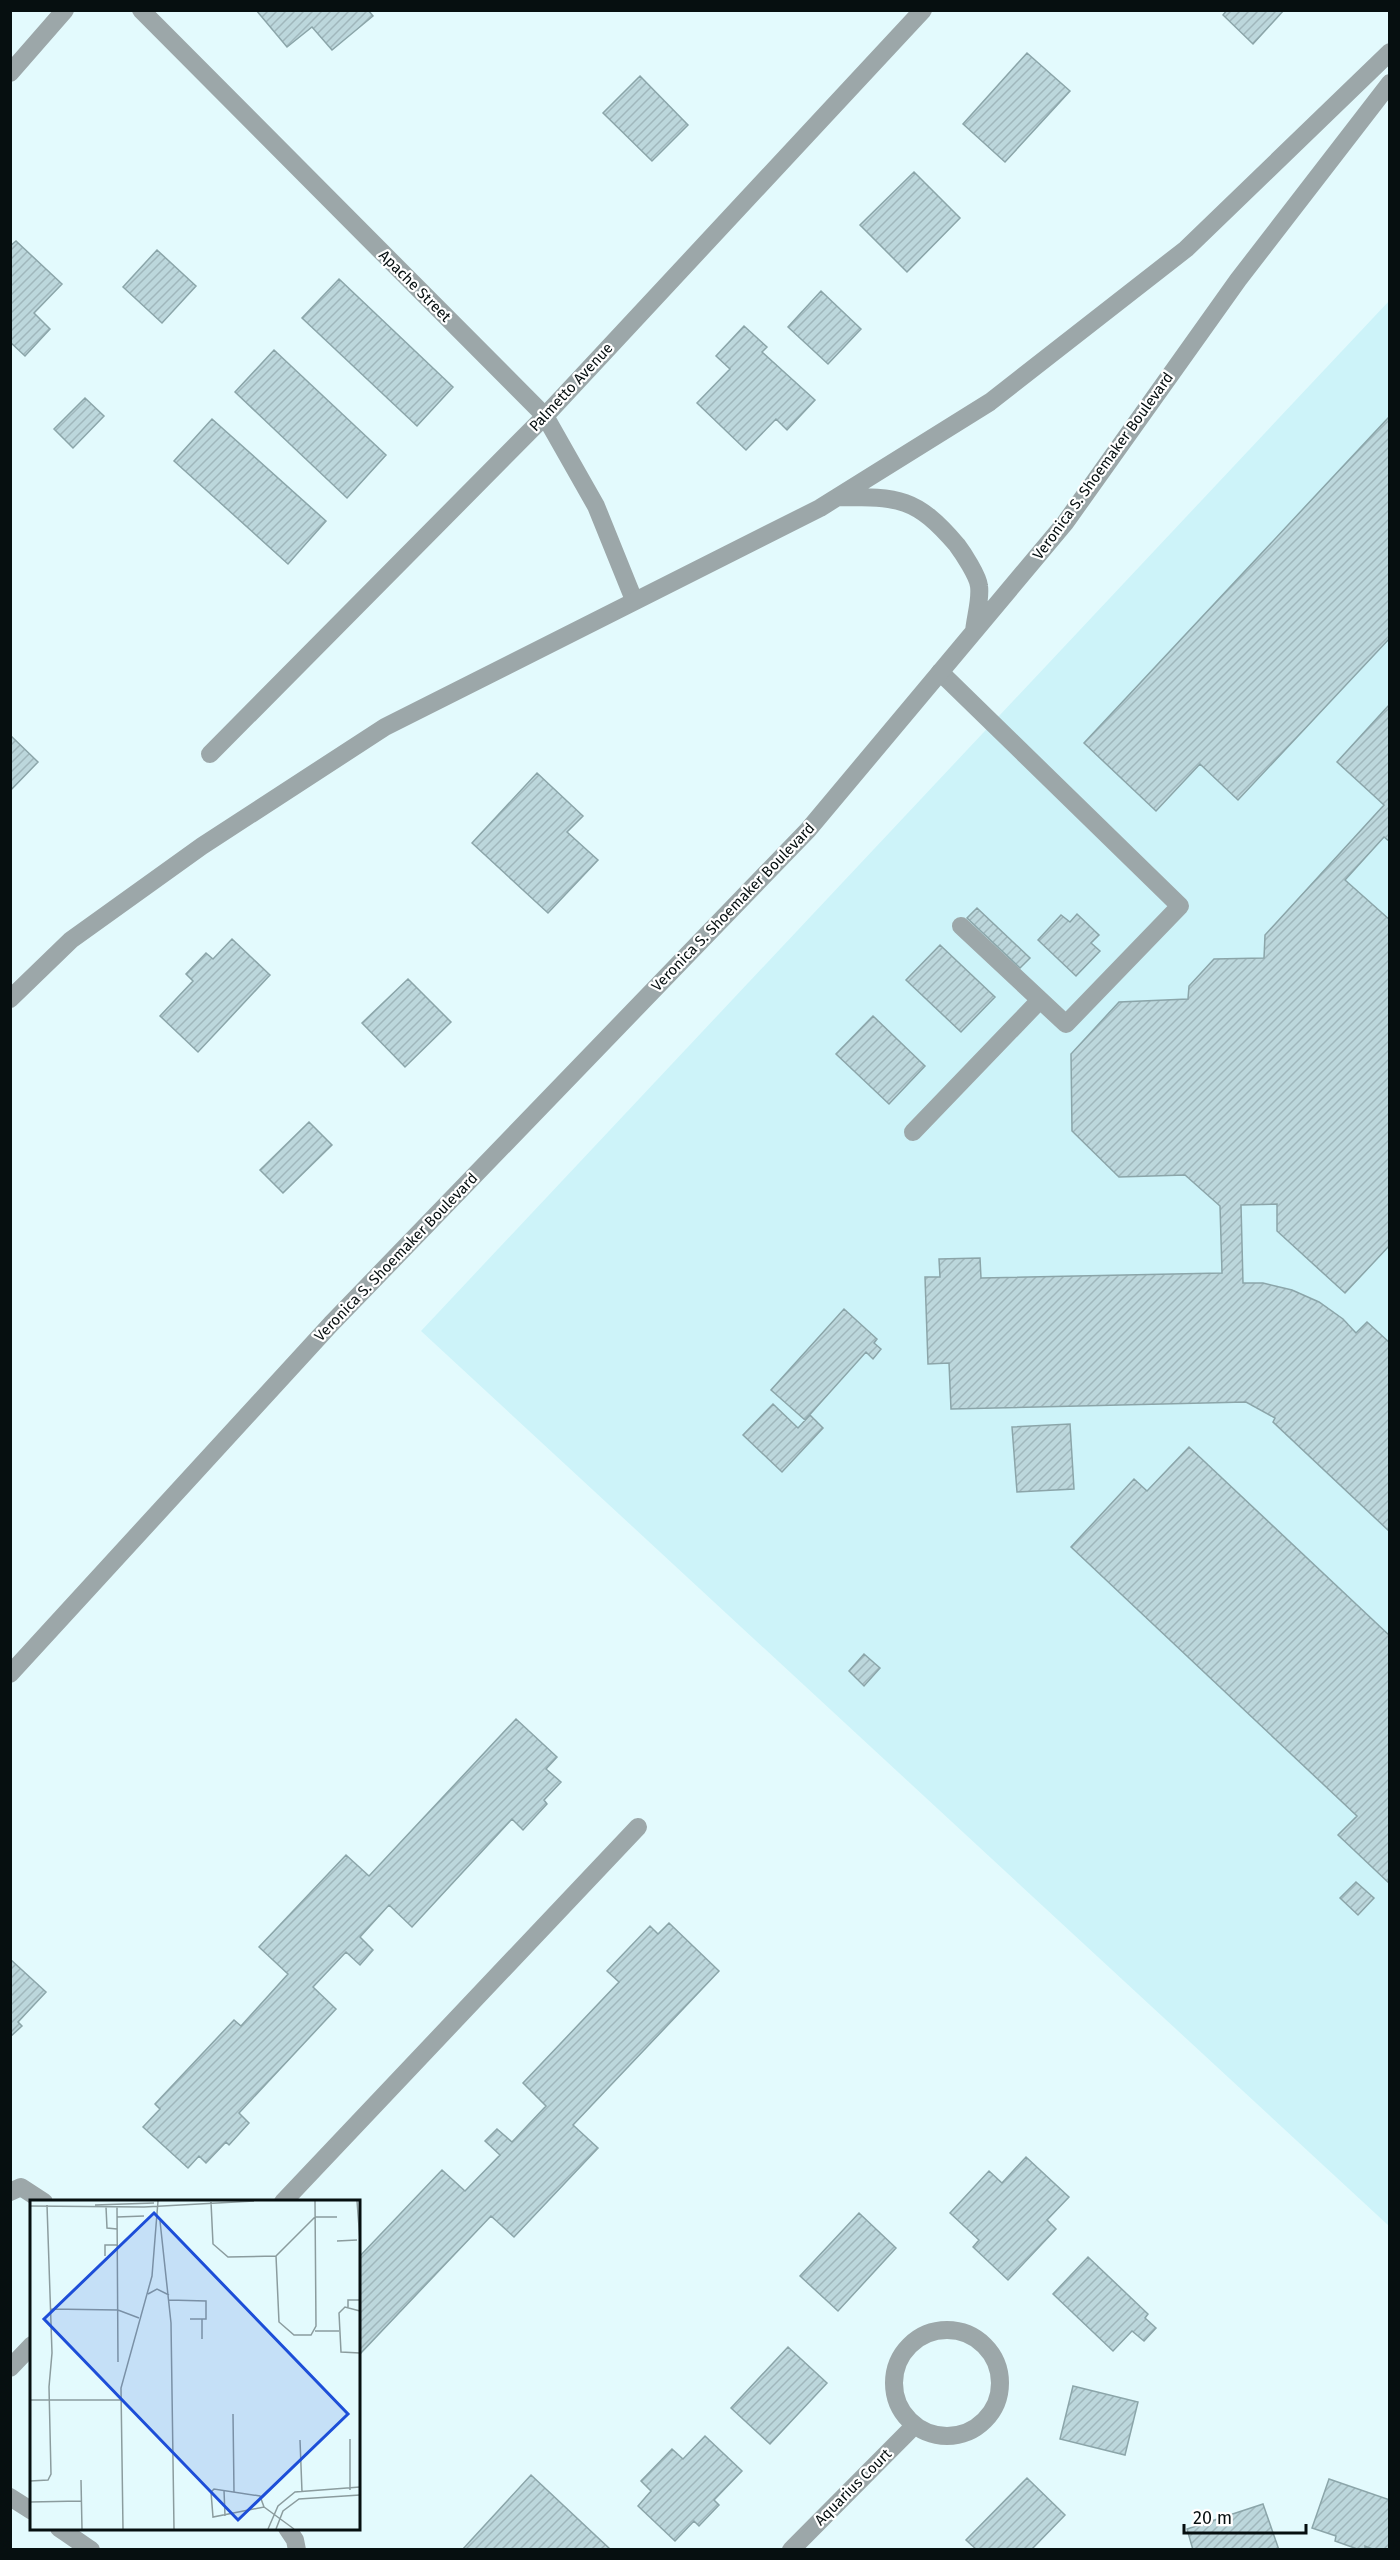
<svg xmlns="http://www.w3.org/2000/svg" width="1400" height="2560" font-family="'Fira Sans',sans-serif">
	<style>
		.built { fill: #cdf3f9 }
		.building { fill: url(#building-hatch); stroke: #8ba5a9; stroke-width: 1.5 }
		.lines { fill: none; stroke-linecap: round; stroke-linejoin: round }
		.service { stroke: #9ca7a9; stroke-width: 18 }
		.minor { stroke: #9ca7a9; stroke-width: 18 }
		.tertiary { stroke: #9ca7a9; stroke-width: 18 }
		.labels { text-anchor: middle; stroke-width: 4.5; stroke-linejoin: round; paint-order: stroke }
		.street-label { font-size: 15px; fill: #060f10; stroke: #fff }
		.inset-road { fill: none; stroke: #8b9c9e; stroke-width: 1.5 }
		.view { fill: #1d4ed8; fill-opacity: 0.15; stroke: #1d4ed8; stroke-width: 3 }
		.inset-edge { fill: none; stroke: #060f10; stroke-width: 3 }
	</style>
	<defs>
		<pattern id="building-hatch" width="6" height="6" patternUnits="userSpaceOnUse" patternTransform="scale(1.5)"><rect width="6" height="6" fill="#bcd7dc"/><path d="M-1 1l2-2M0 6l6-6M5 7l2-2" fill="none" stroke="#a0b7bc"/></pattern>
	</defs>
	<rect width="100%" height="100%" fill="#e3fafd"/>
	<path class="built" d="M1389 301V2226L421 1331Z"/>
	<path class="building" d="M256 10H368L373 16 332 50 312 27 287 47Z
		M1227 10H1284L1253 44 1223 15Z
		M1027 53 1070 91 1005 162 963 124Z
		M640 76 688 125 652 161 603 113Z
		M914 172 960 218 907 272 860 225Z
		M16 241 62 284 34 313 50 329 25 356 10 342V246Z
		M157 250 196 286 162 323 123 287Z
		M339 279 453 387 417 426 302 318Z
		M821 291 861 329 828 364 788 327Z
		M744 326 767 347 762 352 815 400 787 430 776 419 746 450 697 403 730 369 716 356Z
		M274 350 386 455 347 498 235 392Z
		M85 398 104 416 73 448 54 429Z
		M1390 416V638L1238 800 1200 764 1156 811 1084 743Z
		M212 419 326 521 288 564 174 461Z
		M1390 704V842L1384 837 1345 880 1390 920V1245L1345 1293 1277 1231V1204L1241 1205 1243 1283H1263L1292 1290 1319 1302 1343 1319 1356 1333 1367 1322 1390 1343V1532L1273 1422 1275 1418 1246 1402 951 1409 949 1363 928 1364 925 1277H940L939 1259 980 1258 981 1278 1222 1273 1220 1206 1185 1175 1119 1177 1072 1131 1071 1054 1119 1002 1188 999 1189 986 1214 959 1264 958 1265 935 1384 805 1337 762Z
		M10 735 38 762 10 791Z
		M537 773 583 816 567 832 598 860 548 913 472 843Z
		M977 908 1030 958 1020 968 967 918Z
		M1077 914 1099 935 1091 943 1100 951 1076 976 1038 940 1061 915 1070 922Z
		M232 939 270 975 198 1052 160 1016 193 981 186 974 206 953 213 959Z
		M940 945 995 997 961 1032 906 980Z
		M408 979 451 1022 405 1067 362 1023Z
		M873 1016 925 1066 889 1104 836 1054Z
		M309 1122 332 1145 283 1193 260 1170Z
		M844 1309 877 1339 874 1343 881 1349 873 1359 866 1352 805 1420 771 1390Z
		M773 1404 798 1428 810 1415 823 1428 782 1472 743 1435Z
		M1070 1424 1074 1489 1017 1492 1012 1427Z
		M1189 1447 1390 1636V1884L1338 1835 1357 1816 1071 1547 1134 1479 1147 1491Z
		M864 1654 880 1668 864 1686 849 1671Z
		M516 1719 557 1757 546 1769 561 1782 544 1800 547 1804 523 1830 512 1819 412 1927 389 1905 360 1937 373 1950 360 1965 346 1952 313 1987 336 2009 239 2113 249 2123 229 2145 226 2142 206 2163 199 2156 188 2168 143 2127 160 2109 155 2104 234 2020 241 2026 288 1974 259 1947 346 1855 369 1876Z
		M1356 1882 1374 1898 1358 1915 1340 1898Z
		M669 1923 719 1971 573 2125 598 2148 514 2237 491 2216 358 2356V2258L442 2170 465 2191 500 2155 485 2141 497 2129 512 2142 546 2106 523 2083 619 1982 607 1971 650 1926 658 1934Z
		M10 1959 46 1992 18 2022 22 2026 10 2037Z
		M1026 2157 1069 2197 1047 2220 1056 2229 1008 2280 973 2247 979 2240 950 2213 989 2171 1002 2183Z
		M859 2213 896 2248 838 2311 800 2276Z
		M1088 2257 1148 2314 1145 2318 1156 2328 1144 2341 1132 2331 1113 2351 1053 2294Z
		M788 2347 827 2383 770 2444 731 2408Z
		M1073 2386 1138 2402 1125 2455 1060 2439Z
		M705 2436 742 2471 714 2500 719 2505 699 2526 694 2521 675 2541 638 2506 651 2491 641 2481 672 2449 683 2459Z
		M531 2475 611 2550H462Z
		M1027 2478 1065 2515 1031 2550H977L966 2540Z
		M1329 2479 1390 2500V2550H1375L1365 2546V2550H1360L1335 2541 1336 2536 1312 2528Z
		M1263 2504 1279 2550H1193L1187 2529Z"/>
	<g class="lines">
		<path class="service" d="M940 672 1180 906 1066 1024 961 926
			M913 1132 1040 1000
			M10 2192 21 2187 44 2202
			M283 2202 638 1827
			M10 2368 32 2345
			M10 2497 32 2511
			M59 2528 91 2550
			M287 2528 295 2540 297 2550"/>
		<path class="minor" d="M141 10 545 416 596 506 634 600
			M10 73 65 10
			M210 754 545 416 923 10
			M894 2383a53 53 0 1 1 106 0a53 53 0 1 1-106 0Z
			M791 2550 915 2425"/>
		<path class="tertiary" d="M839 497C899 497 916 497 957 545 963 553 978 576 979 586 981 600 975 618 974 632
			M10 999 71 940 202 846 385 727 820 508 990 402 1186 249 1390 52
			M10 1674 331 1324 808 830 1065 523 1238 280 1390 83"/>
	</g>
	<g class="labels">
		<g class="street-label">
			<text transform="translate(415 286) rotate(45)" y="5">Apache Street</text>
			<text transform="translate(571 387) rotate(-47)" y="5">Palmetto Avenue</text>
			<text transform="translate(1103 466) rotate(-54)" y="5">Veronica S. Shoemaker Boulevard</text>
			<text transform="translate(733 907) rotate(-46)" y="5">Veronica S. Shoemaker Boulevard</text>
			<text transform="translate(396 1257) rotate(-46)" y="5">Veronica S. Shoemaker Boulevard</text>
			<text transform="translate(853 2487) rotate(-45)" y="5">Aquarius Court</text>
		</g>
	</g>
	<g transform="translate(30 2200)">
		<rect width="330" height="330" fill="#e3fafd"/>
		<path class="inset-road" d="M327 1 330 40M181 2 183 44 198 57 246 56 249 122 264 135H281L286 126 285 1M65 5 124 3M0 6 114 7 224 1M76 7 77 28 87 29M87 7 88 162M87 17 114 16M130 21 141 123 144 329M307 41 327 40M75 56V45H87M246 56 285 17H307M118 94 127 89 139 95M139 100 176 101V119H160M318 108V100H330M20 109 88 110 109 118M330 111 315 107 309 113 311 152 330 153M172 119V139M285 131H309M0 200H91M203 214 204 292M320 239V290M270 240 272 292M51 280 52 329M0 281 18 280 21 274 19 187 22 153 17 5M194 290 195 316M0 302 51 301M234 307 230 296 184 289 181 292 183 317 234 307 264 329M93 329 91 188 122 76 128 1M238 329 248 306 265 292 330 287M246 329 253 311 269 299 330 295"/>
		<path class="view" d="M124 13 318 214 208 320 14 119Z"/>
		<rect width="330" height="330" class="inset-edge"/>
	</g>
	<rect width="1400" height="2560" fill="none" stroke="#060f10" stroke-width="24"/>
	<path d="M1184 2524v9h122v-9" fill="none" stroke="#060f10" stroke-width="3"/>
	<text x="1193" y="2524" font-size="18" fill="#060f10" stroke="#ffffff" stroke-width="4.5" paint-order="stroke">20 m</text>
</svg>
